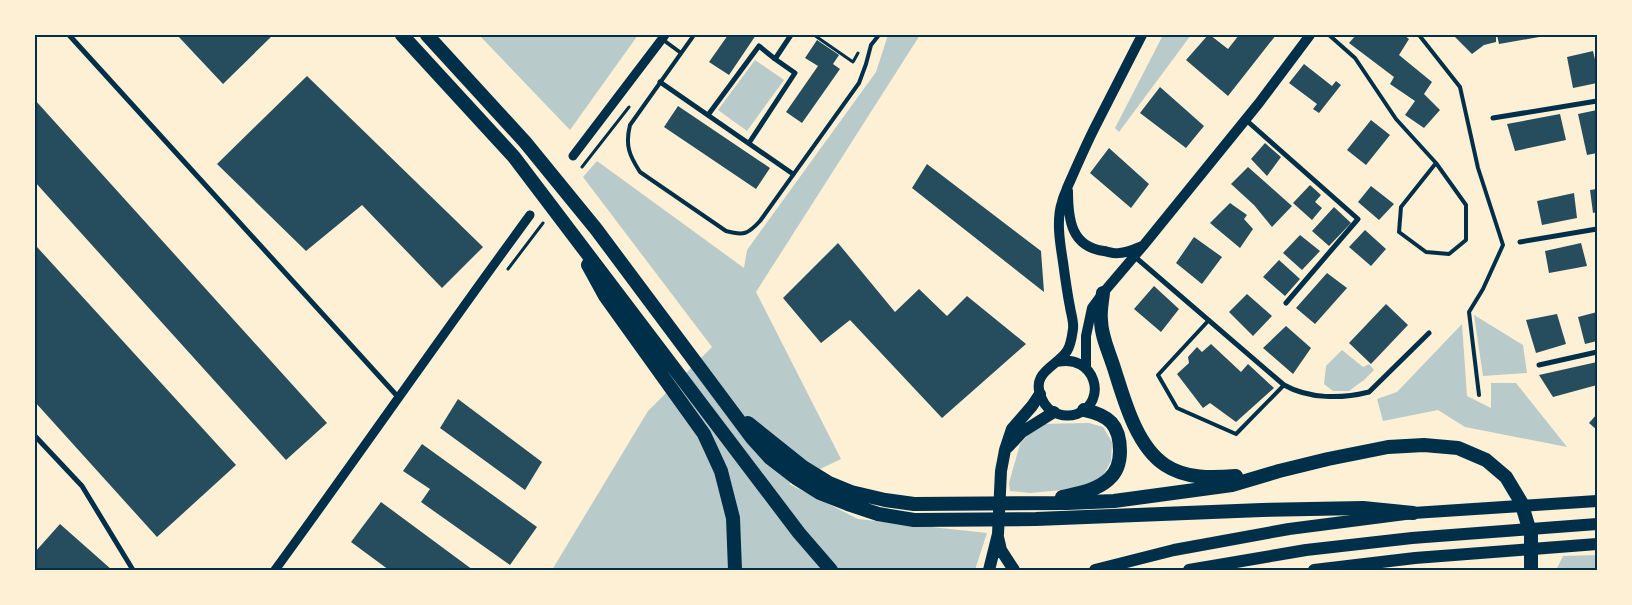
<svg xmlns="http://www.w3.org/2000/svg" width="1632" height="605" font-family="Commissioner,sans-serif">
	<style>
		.green { fill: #b9caca }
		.building { fill: #264d5e }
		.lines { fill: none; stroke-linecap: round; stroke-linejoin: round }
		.path { stroke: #003049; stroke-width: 3 }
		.service { stroke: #003049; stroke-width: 4 }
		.minor { stroke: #003049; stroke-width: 5 }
		.tertiary { stroke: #003049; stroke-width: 9 }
		.secondary { stroke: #003049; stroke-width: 10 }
		.trunk { stroke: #003049; stroke-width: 12 }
		.motorway { stroke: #003049; stroke-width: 14 }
		.neatline { fill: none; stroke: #003049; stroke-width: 2 }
	</style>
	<rect width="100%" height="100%" fill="#fdf0d5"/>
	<path class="green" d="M479 35H638L570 130Z
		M888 35H920L756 292 841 459 789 484 858 519 987 533 975 570H552L648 411 712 347 583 177 597 161 744 268 747 250 876 72Z
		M1163 35H1191L1119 132 1115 128Z
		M755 60 784 80 747 131 718 110Z
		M1474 315 1523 345 1527 373 1483 376Z
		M1462 324 1467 396 1491 408V383H1516L1567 447 1465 427 1438 410 1383 421 1377 399 1397 392Z
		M1342 350 1363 367 1369 364 1374 370 1364 380 1349 391H1333L1324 384 1326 366Z
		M1089 423 1103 427 1112 442 1111 461 1103 476 1084 488 1030 493 1010 491 1009 483 1020 444 1038 424Z
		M1597 555V570H1556L1563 556Z"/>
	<path class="building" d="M177 35H273L223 84Z
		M728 35H756L729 75 709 62Z
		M1208 35H1210L1228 49 1239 35H1276L1228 96 1186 60Z
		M1356 35H1404L1409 39 1399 55 1432 82 1424 94 1440 110 1424 128 1405 115 1415 101 1390 84 1394 77 1349 43Z
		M1453 35H1496V42L1484 45 1472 54Z
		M1497 35H1545V36L1499 44Z
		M817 40 839 55 833 64 840 69 802 123 786 112 818 66 805 58Z
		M1593 51 1597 68V83L1573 88 1567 57Z
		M1304 64 1332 86 1336 81 1341 85 1319 113 1313 109 1317 104 1289 83Z
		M307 76 483 247 442 288 362 205 306 251 217 164Z
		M1160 87 1204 126 1186 148 1140 113Z
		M35 100 327 423 286 460 35 182Z
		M678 106 770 168 756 189 664 127Z
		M1597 110V153L1587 155 1578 114Z
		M1560 114 1566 140 1515 151 1507 124Z
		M1371 120 1390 135 1366 165 1347 150Z
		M1265 143 1281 157 1267 176 1251 159Z
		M1109 148 1149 184 1131 208 1090 173Z
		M927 164 1041 251 1044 292 912 188Z
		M1248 167 1292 206 1272 227 1254 205 1231 184Z
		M1310 185 1321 195 1315 202 1322 208 1312 220 1293 203Z
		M1371 186 1394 204 1379 220 1358 202Z
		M1597 189V212L1593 213 1590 190Z
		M1574 193 1577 218 1542 225 1537 201Z
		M1230 203 1247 215 1244 219 1253 229 1240 248 1210 223Z
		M1334 207 1351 223 1329 246 1312 231Z
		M1365 230 1386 249 1371 266 1349 247Z
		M1300 235 1320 251 1302 270 1283 253Z
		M1194 237 1222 257 1202 284 1176 263Z
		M838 243 895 312 919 289 947 316 967 296 1026 344 942 418 850 320 821 343 783 298Z
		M1581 243 1587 266 1549 273 1545 251Z
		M37 247 236 465 157 537 35 402V248Z
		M1279 260 1300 279 1285 296 1263 277Z
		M1327 273 1347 288 1315 324 1296 308Z
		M1154 286 1179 309 1161 332 1134 309Z
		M1247 294 1272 316 1253 336 1229 312Z
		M1386 304 1408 325 1371 364 1349 343Z
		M1597 312V341L1585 344 1578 317Z
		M1557 314 1566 344 1536 353 1526 320Z
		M1286 326 1311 348 1293 374 1263 348Z
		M1211 344 1241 372 1248 364 1274 388 1236 422 1210 403 1203 408 1177 374 1189 363 1188 357 1197 347 1202 352Z
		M1597 362V385L1553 397 1539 375Z
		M458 399 542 462 525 490 440 428Z
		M1597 414V430L1589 423Z
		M422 444 537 527 510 565 421 502 430 489 403 471Z
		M381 502 473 570H389L351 542Z
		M60 524 112 570H35V552Z"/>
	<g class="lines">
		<path class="path" d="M814 35 853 62 858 53
			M582 167 629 107
			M508 269 543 223"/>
		<path class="service" d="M694 35 630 125C625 145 629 155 640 172L726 231C744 236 748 234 760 221L859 83 866 64 871 45 879 35
			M1329 35 1355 58 1396 119 1436 163 1466 205V240L1449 254 1426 252 1399 232 1401 207 1436 163
			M1419 35 1460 87 1478 168 1503 245 1483 289 1469 312 1479 395
			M662 39 681 53
			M1209 320 1158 375 1177 408 1236 434 1284 385"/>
		<path class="minor" d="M69 35 399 398
			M660 82 793 174
			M708 115 759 46 775 59 791 35
			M1493 118 1597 101
			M1246 120 1358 219 1286 303
			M749 143 795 73 775 59
			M1520 242 1597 229
			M1134 256 1284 385C1309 399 1341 399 1369 392L1429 333
			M1539 365 1597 352
			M35 436 82 486 133 570"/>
		<path class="tertiary" d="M573 156 665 35
			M275 570C361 452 444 332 530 215"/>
		<path class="secondary" d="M1068 191C1068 219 1071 247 1104 251 1109 252 1115 254 1119 253 1127 253 1135 249 1142 246
			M1057 362C1095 353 1109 402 1077 414 1071 416 1064 416 1058 414 1051 412 1045 406 1042 399 1029 372 1057 367 1067 351 1071 345 1072 336 1073 329 1074 322 1071 314 1070 307 1067 292 1065 277 1063 262 1060 243 1056 220 1062 202 1063 197 1066 192 1067 188 1076 168 1084 149 1094 129 1110 98 1126 66 1142 35
			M1086 368V336L1092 308 1103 293 1143 246 1259 103 1310 35"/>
		<path class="trunk" d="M1008 447 1022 432 1054 412
			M998 537 1001 550 1014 570
			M989 570 998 534 1001 471 1005 450 1012 429 1032 406 1040 394
			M1095 570 1174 550 1289 529 1413 513 1597 501
			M1189 570 1306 550 1412 538 1597 524
			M1314 570 1415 558 1597 544"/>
		<path class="motorway" d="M402 35 514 157 799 533 831 570
			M427 35 525 142 596 229 752 438 770 458 796 478 820 493 848 504 878 514 914 520 1036 519 1262 510 1363 508 1413 513
			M588 265 605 296 704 434 721 471 733 518 735 570
			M1103 293C1102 302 1100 311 1101 320 1101 336 1109 352 1114 368 1124 399 1136 446 1165 465 1186 479 1212 478 1236 476
			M748 423 803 467 829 483 851 492 885 500 914 504 1067 503 1114 501 1232 485 1279 471 1328 459 1388 447 1424 445 1458 448 1486 460 1506 477 1521 502 1531 535V570
			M1062 497C1078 493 1096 491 1109 479 1117 472 1120 461 1120 451 1120 425 1109 415 1084 410"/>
	</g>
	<rect width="1632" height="605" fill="none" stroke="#fdf0d5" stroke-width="72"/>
	<rect x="36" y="36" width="1560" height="533" class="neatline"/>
</svg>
